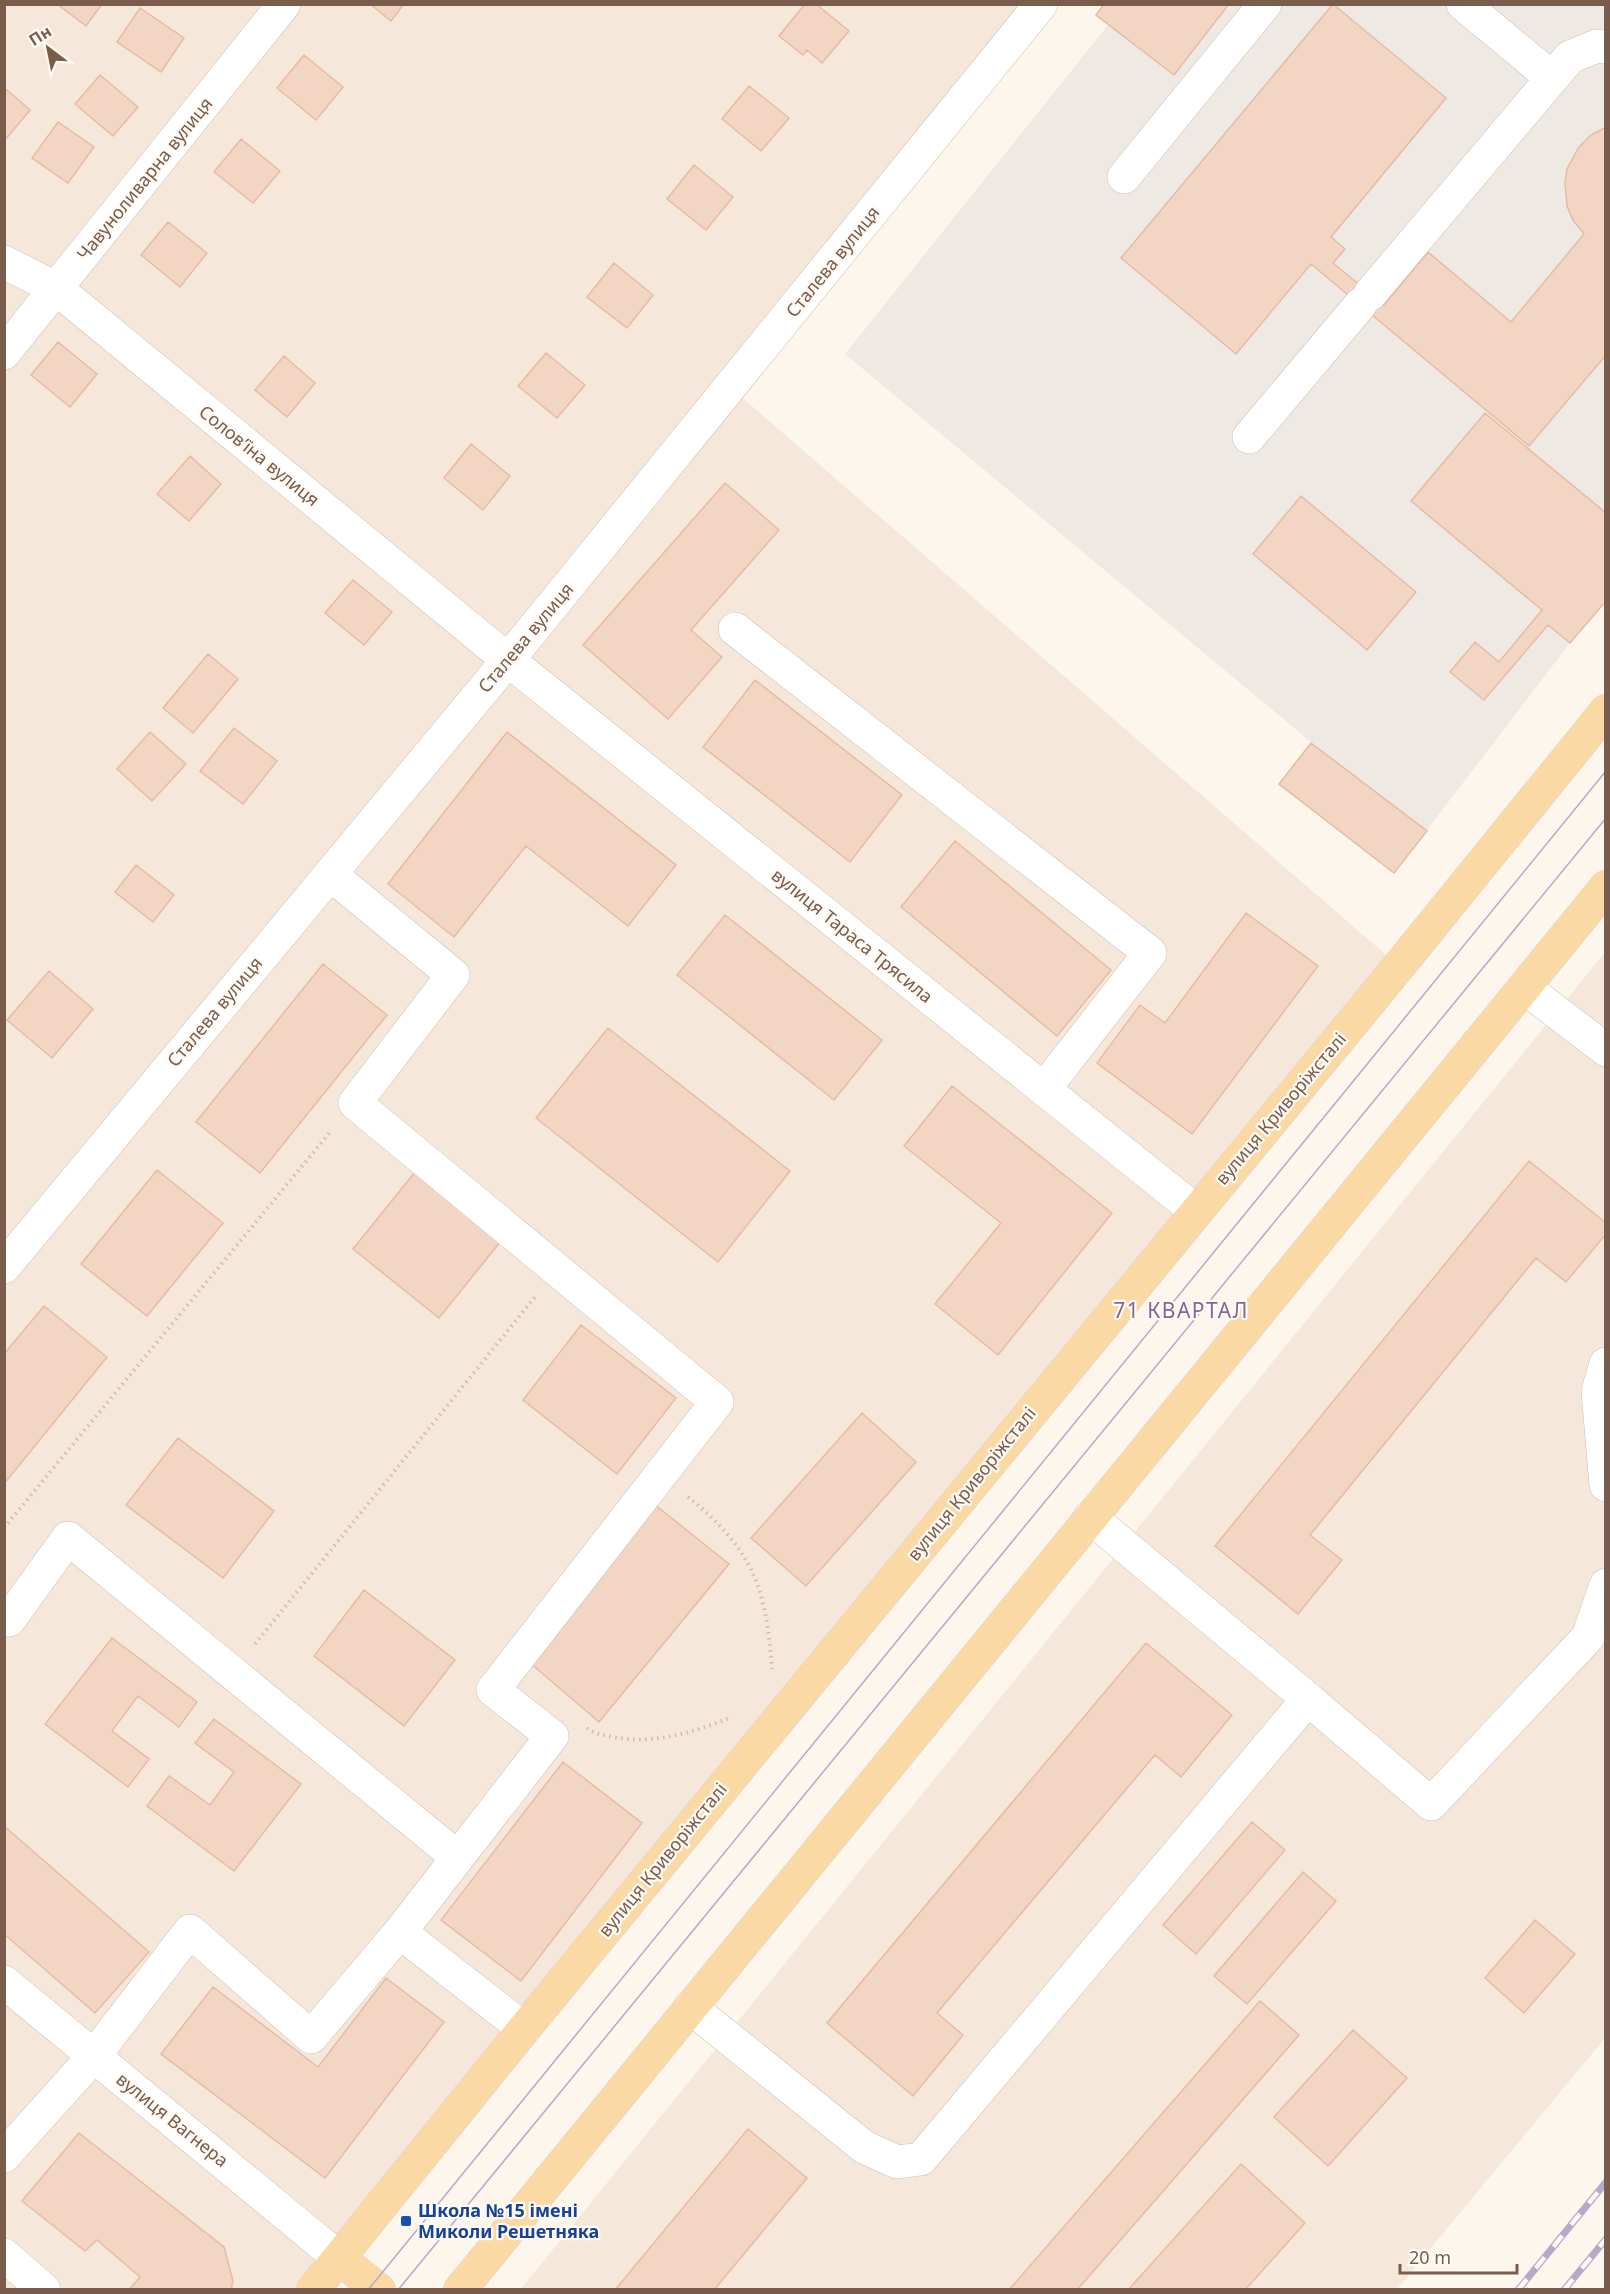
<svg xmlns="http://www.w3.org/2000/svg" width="1610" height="2294" font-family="'Noto Sans',sans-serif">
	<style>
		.residential { fill: #f5e8da }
		.industrial { fill: #efe9e4 }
		.building { fill: #f3d5c3; stroke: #e6bba3; stroke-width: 1.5 }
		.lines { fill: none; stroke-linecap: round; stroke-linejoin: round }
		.minor-casing { stroke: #d1beb0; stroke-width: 34 }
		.major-casing { stroke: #dad1cd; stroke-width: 34 }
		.path { stroke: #d9b8a5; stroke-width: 4; stroke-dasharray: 1.5 4.5; stroke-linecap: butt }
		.minor { stroke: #fff; stroke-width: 33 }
		.major { stroke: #fbd9a5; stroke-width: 33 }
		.tram { stroke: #b9a8c9; stroke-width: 1.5 }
		.rail-casing { stroke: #b9a8c9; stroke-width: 7 }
		.rail { stroke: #fffaf3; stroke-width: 4.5; stroke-dasharray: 14; stroke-linecap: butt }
		.transit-dot { fill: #1a4fb4; stroke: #fffaf3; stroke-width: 2 }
		.labels { text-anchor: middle; stroke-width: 4.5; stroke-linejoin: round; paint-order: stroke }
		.street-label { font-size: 18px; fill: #7a5c4d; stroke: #fffaf3 }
		.transit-label { font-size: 18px; font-weight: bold; fill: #164399; stroke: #fffaf3; text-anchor: start }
		.quarter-label { font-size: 21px; letter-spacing: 1.5px; fill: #846695; stroke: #fffaf3 }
	</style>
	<rect width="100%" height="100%" fill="#fdf6ec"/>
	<path class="residential" d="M5 5H1041L731 388 1399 966 313 2289 5 2290Z
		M1605 952V2038L1397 2289 520 2290Z"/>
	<path class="industrial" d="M1104 5H1605V601L1570 643 1394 873 1279 784 1311 742 845 354 1108 25 1096 15Z"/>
	<path class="building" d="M57 4H102L86 26Z
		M370 4H404L391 21Z
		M805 4H816L849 31 822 63 807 50 803 55 779 36Z
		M1104 4H1229L1174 75 1096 15Z
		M1333 4 1446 98 1331 237 1345 249 1333 263 1384 305 1428 252 1511 322 1584 234 1573 220 1567 206 1565 183 1567 169 1579 147 1591 135 1606 127V355L1529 446 1311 264 1236 354 1121 258Z
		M140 8 184 38 161 72 117 42Z
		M304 55 343 87 316 120 277 88Z
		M100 75 138 107 113 136 75 104Z
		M749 86 789 118 761 151 722 119Z
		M7 90 30 110 5 140 4 93Z
		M58 122 94 147 68 183 32 158Z
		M241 139 280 171 253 203 214 172Z
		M694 165 733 197 706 230 667 199Z
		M168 222 207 253 180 287 141 255Z
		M614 263 653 295 627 328 587 297Z
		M58 342 97 374 70 407 31 375Z
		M546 353 585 385 557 418 518 386Z
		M284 356 315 383 287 417 255 390Z
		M1485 413 1606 513V601L1570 643 1548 625 1484 700 1450 672 1475 642 1499 662 1542 610 1411 501Z
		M471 444 510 476 483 510 444 478Z
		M190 456 221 484 189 521 157 494Z
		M725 483 779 530 691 630 722 657 668 719 583 645Z
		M1301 496 1416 592 1367 650 1253 554Z
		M353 580 392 612 364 645 325 613Z
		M208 654 238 679 193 733 163 708Z
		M755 680 902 795 850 862 703 747Z
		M234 728 277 761 243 804 200 771Z
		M150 732 186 764 152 801 117 769Z
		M507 732 676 865 628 926 526 846 454 937 388 884Z
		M1311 743 1427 831 1394 873 1279 784Z
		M955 841 1111 970 1057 1036 901 907Z
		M136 865 174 895 153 922 115 892Z
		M1246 913 1318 966 1192 1134 1097 1063 1140 1005 1165 1023Z
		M725 915 882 1040 834 1100 677 975Z
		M323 964 387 1015 260 1173 196 1122Z
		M49 971 93 1009 52 1058 7 1020Z
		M608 1028 790 1171 718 1262 536 1118Z
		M952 1086 1112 1213 998 1355 935 1304 1001 1223 904 1146Z
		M1529 1161 1606 1223V1234L1566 1282 1536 1258 1310 1535 1342 1560 1298 1614 1215 1546Z
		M157 1170 223 1223 147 1316 81 1264Z
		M415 1172 501 1241 439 1318 353 1249Z
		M44 1306 107 1357 4 1484V1354Z
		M581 1325 676 1398 617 1474 523 1400Z
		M862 1413 916 1462 806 1586 751 1538Z
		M178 1438 274 1511 223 1578 126 1505Z
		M654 1504 729 1564 599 1722 529 1662Z
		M364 1590 455 1660 404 1726 314 1656Z
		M112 1638 197 1702 179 1727 138 1696 112 1731 149 1759 128 1787 45 1724Z
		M1146 1643 1232 1715 1181 1777 1155 1755 937 2013 963 2035 913 2096 827 2023Z
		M214 1719 301 1784 234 1871 147 1806 169 1776 210 1805 234 1772 195 1743Z
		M563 1762 642 1823 521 1981 441 1920Z
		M1252 1822 1285 1850 1196 1954 1163 1925Z
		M4 1826 149 1952 95 2013 4 1934Z
		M1303 1872 1336 1901 1247 2004 1214 1976Z
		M1535 1920 1575 1954 1524 2013 1485 1978Z
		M386 1978 444 2022 325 2178 161 2054 213 1987 318 2067Z
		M1260 2001 1299 2035 1077 2290H1009Z
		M1353 2030 1407 2078 1328 2166 1274 2117Z
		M748 2129 807 2178 714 2290H615Z
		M79 2133 224 2247 233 2281 231 2290H129L140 2277 97 2240 85 2251 22 2201Z
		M1241 2164 1305 2223 1245 2290H1128Z"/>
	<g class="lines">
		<g class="minor-casing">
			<path id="minor" d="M1463 4 1552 78
				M1124 177 1265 4
				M4 262 57 289 508 660 1196 1211
				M1370 294 1570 57 1597 46 1606 47
				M4 353 284 4
				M1249 437 1360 305
				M735 629 1150 953 1044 1089
				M330 874 453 975 355 1103 717 1402 493 1690 552 1736 400 1932 524 2029
				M1524 987 1606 1050
				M4 1267 508 660 1041 4
				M1606 1364 1598 1391 1606 1485
				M1090 1517 1308 1699
				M4 1616 9 1620 68 1538 457 1857
				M4 1982 339 2258
				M690 2007 864 2147 897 2162 921 2159 1308 1699 1431 1804 1588 1637 1606 1585
				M4 2156 94 2056 190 1931 311 2037 400 1932
				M4 2255 44 2290"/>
		</g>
		<g class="major-casing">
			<path id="major" d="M339 2258 379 2290
				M313 2290 524 2029 1399 966 1606 711
				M460 2290 1606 887"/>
		</g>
		<path class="path" d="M688 1497C719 1521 751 1556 761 1596 768 1620 770 1645 772 1669
			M4 1528 331 1131
			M255 1644 535 1297
			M587 1728C595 1734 603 1735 613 1737 655 1745 694 1732 732 1717"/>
		<use href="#minor" class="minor"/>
		<use href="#major" class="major"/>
		<path class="tram" d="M368 2290 1606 771
			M398 2290 1606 818"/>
		<g class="rail-casing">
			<path id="rail" d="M1518 2290 1606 2182
				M1564 2290 1606 2239"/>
		</g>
		<use href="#rail" class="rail"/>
	</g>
	<rect class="transit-dot" x="400" y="2215" width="12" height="12" rx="3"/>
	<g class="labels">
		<g class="street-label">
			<text transform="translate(145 179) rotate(-51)" y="6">Чавуноливарна вулиця</text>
			<text transform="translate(833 262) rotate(-51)" y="6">Сталева вулиця</text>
			<text transform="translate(259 456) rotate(39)" y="6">Соловʼїна вулиця</text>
			<text transform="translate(526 638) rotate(-50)" y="6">Сталева вулиця</text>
			<text transform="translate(852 936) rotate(39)" y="6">вулиця Тараса Трясила</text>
			<text transform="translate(215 1012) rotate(-50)" y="6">Сталева вулиця</text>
			<text transform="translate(1281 1109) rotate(-50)" y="6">вулиця Криворіжсталі</text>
			<text transform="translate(972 1484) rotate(-51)" y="6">вулиця Криворіжсталі</text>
			<text transform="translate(663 1860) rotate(-51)" y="6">вулиця Криворіжсталі</text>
			<text transform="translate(172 2120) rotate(39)" y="6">вулиця Вагнера</text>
		</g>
		<g class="transit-label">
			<text x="418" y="2217">Школа №15 імені<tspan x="418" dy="21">Миколи Решетняка</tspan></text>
		</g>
		<g class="quarter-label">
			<text x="1181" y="1318">71 КВАРТАЛ</text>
		</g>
	</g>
	<rect width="1610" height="2294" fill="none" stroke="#7a5c4d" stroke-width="12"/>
	<g transform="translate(48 48) rotate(328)" stroke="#fffaf3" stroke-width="4.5" paint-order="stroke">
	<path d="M0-4.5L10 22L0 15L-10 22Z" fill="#7a5c4d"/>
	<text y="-9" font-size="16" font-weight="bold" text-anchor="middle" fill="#7a5c4d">Пн</text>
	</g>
	<path d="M1400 2264v9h117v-9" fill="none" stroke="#7a5c4d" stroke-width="3"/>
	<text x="1409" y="2264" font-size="18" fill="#7a5c4d" stroke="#fffaf3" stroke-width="4.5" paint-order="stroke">20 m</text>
</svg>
